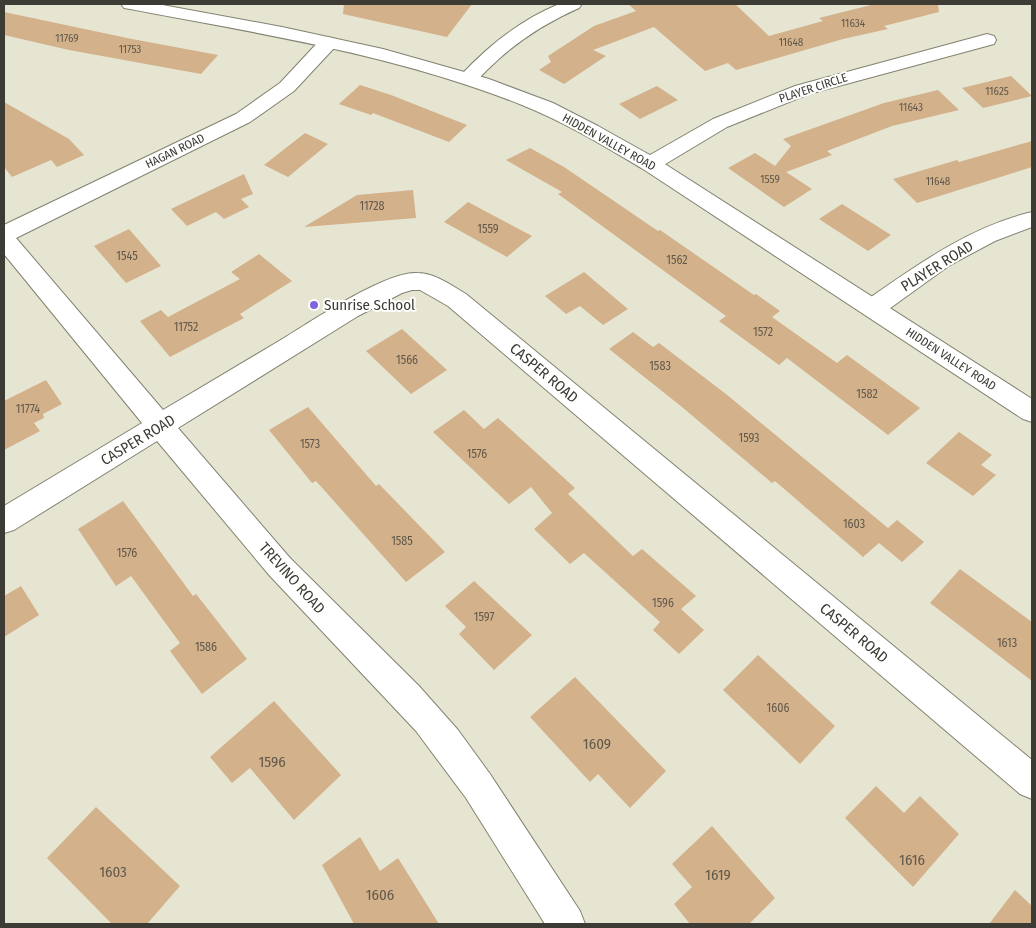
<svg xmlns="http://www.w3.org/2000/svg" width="1036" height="928" font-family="'Fira Sans Condensed',sans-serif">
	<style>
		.building { fill: #d2b18b }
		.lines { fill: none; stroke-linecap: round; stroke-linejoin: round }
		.street-casing { stroke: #828270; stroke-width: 2 }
		.secondary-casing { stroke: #828270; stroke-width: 2 }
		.street { fill: #fff; fill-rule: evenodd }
		.secondary { fill: #fff; fill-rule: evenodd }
		.poi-dot { fill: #8563df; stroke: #fff; stroke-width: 2 }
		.labels { text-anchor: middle; stroke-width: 4; stroke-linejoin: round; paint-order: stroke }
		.far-number-label { font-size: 11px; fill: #62594a }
		.far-street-label { font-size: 12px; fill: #3c3c34; stroke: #fff }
		.number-label { font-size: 12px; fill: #62594a }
		.street-label { font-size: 15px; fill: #3c3c34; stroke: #fff }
		.poi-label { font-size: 15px; fill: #3c3c34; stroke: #fff; text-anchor: start }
		.near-number-label { font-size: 15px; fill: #62594a }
	</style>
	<rect width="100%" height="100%" fill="#e6e5d2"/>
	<path class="building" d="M344 4H472L447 37 343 14Z
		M628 4H735L769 36 823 21 819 18 875 4H938L939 12 884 26 888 29 843 39 736 70 728 63 705 71 654 27 593 50 606 56 564 84 539 70 551 62 548 56 594 26 636 11Z
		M4 12 132 39 218 55 201 74 69 50 4 35Z
		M1011 76 1032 96 983 108 962 88Z
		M360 85 391 95 467 125 449 142 373 113 371 115 339 104Z
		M657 86 678 100 640 119 619 104Z
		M938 90 959 110 892 126 827 151 832 155 786 172 812 189 784 207 728 168 755 153 775 166 791 146 783 139 884 103Z
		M4 102 69 139 84 155 57 167 51 160 12 177 4 167Z
		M305 133 328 144 288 177 264 165Z
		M1032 141V167L917 203 893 179 957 160 959 162Z
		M530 148 564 167 658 231 660 230 754 295 756 294 780 311 772 317 837 363 847 355 920 408 888 435 787 358 779 365 719 321 726 316 558 194 562 192 506 160Z
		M244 174 253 194 241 199 249 207 224 219 216 212 187 226 171 209Z
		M413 190 416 218 304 227 357 195Z
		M468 202 532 236 507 257 444 222Z
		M842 204 891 235 868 251 819 219Z
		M129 229 161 266 126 283 94 246Z
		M259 254 292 281 240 314 244 318 170 357 140 321 161 310 168 317 240 279 231 272Z
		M584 272 628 309 603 325 580 306 566 314 545 296Z
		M402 329 447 370 411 394 366 351Z
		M633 332 653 347 659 343 726 394 888 528 897 520 924 542 902 562 879 543 863 557 775 481 772 483 682 407 609 349Z
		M46 380 62 404 43 414 44 418 34 423 40 431 4 450V401Z
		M308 407 376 486 379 484 445 552 406 582 316 481 312 483 269 430Z
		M464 410 484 429 498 418 575 488 568 494 633 556 642 549 696 596 681 609 704 630 679 654 653 630 660 622 584 553 570 564 534 529 552 513 531 487 509 504 433 432Z
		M959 432 992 455 981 465 996 475 973 496 926 463Z
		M123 501 193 596 196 594 247 659 202 694 170 651 180 643 131 576 116 586 78 529Z
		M960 569 1032 622V681L930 603Z
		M474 581 532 635 494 670 459 634 466 627 445 606Z
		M21 586 39 615 4 637V596Z
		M758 655 835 726 800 764 723 690Z
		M575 677 666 771 630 808 598 774 590 782 530 717Z
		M274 701 341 775 294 820 250 768 232 783 210 757Z
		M876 786 904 813 920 796 959 834 913 887 845 818Z
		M96 807 180 886 147 924H112L47 858Z
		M712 826 775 898 749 924H690L674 904 692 887 672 864Z
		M360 837 380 871 398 858 439 924H354L322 865Z
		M1015 890 1032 906V924H989Z"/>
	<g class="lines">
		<g class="street-casing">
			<path id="street" d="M559 4H582L579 8C545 23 514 43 487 70 479 78 475 85 462 82L459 78 462 74C490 44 521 20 559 4Z
				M987 34 994 36 996 40 994 44 809 94 727 127 657 169 650 171 643 169 639 164 643 159 713 119 795 86Z
				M328 37 335 39 337 43 335 47 294 91 250 122 16 238 163 410C203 386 244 362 284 338 312 321 386 271 417 273 435 273 451 285 466 294L1032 760V799L1020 794 448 306 420 290H412L402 293 358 316 178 428 290 558 419 686 458 730 490 774 580 911 585 924H545L466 798 416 731 270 576 157 441 14 530 4 533V506L142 423 4 254V225L236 114 280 83 321 39Z
				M1032 212V227L995 241 950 265 882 314 873 317 864 314 861 308 864 302C917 265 969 227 1032 212Z"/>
		</g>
		<g class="secondary-casing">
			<path id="secondary" d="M121 4H157L282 27 383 49 489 79 553 103 598 126 657 159 1032 399V422L1023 419 643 169C604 146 565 122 522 105 397 55 262 34 130 9L124 8Z"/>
		</g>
		<use href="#street" class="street"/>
		<use href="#secondary" class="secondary"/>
	</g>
	<circle class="poi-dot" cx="314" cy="305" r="5"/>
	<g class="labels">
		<g class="far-number-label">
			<text x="853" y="27">11634</text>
			<text x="67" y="42">11769</text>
			<text x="791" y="46">11648</text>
			<text x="130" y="53">11753</text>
			<text x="997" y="95">11625</text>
			<text x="911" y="111">11643</text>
			<text x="770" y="183">1559</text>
			<text x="938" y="185">11648</text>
		</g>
		<g class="far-street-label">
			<text transform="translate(813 88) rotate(-18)" y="4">PLAYER CIRCLE</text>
			<text transform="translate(609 142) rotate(29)" y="4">HIDDEN VALLEY ROAD</text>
			<text transform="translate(175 151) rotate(-26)" y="4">HAGAN ROAD</text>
			<text transform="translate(951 359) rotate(33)" y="4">HIDDEN VALLEY ROAD</text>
		</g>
		<g class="number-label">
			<text x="372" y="210">11728</text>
			<text x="488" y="233">1559</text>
			<text x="127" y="260">1545</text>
			<text x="677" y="264">1562</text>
			<text x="186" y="331">11752</text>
			<text x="763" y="336">1572</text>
			<text x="407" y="364">1566</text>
			<text x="660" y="370">1583</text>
			<text x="867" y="398">1582</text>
			<text x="28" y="413">11774</text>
			<text x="749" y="442">1593</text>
			<text x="310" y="448">1573</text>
			<text x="477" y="458">1576</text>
			<text x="854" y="528">1603</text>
			<text x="402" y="545">1585</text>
			<text x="127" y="557">1576</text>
			<text x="663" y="607">1596</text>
			<text x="484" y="621">1597</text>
			<text x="1007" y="647">1613</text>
			<text x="206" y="651">1586</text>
			<text x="778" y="712">1606</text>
		</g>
		<g class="street-label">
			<text transform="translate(937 266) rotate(-32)" y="5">PLAYER ROAD</text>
			<text transform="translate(544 373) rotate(40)" y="5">CASPER ROAD</text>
			<text transform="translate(138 440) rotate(-31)" y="5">CASPER ROAD</text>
			<text transform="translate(292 578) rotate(48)" y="5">TREVINO ROAD</text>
			<text transform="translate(854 633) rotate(40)" y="5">CASPER ROAD</text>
		</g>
		<g class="poi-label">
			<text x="324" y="310">Sunrise School</text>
		</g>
		<g class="near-number-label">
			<text x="597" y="749">1609</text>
			<text x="272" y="767">1596</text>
			<text x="912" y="865">1616</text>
			<text x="113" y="877">1603</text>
			<text x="718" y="880">1619</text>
			<text x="380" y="900">1606</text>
		</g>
	</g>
	<rect width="1036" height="928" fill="none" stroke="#3c3c34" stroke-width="10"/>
</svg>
